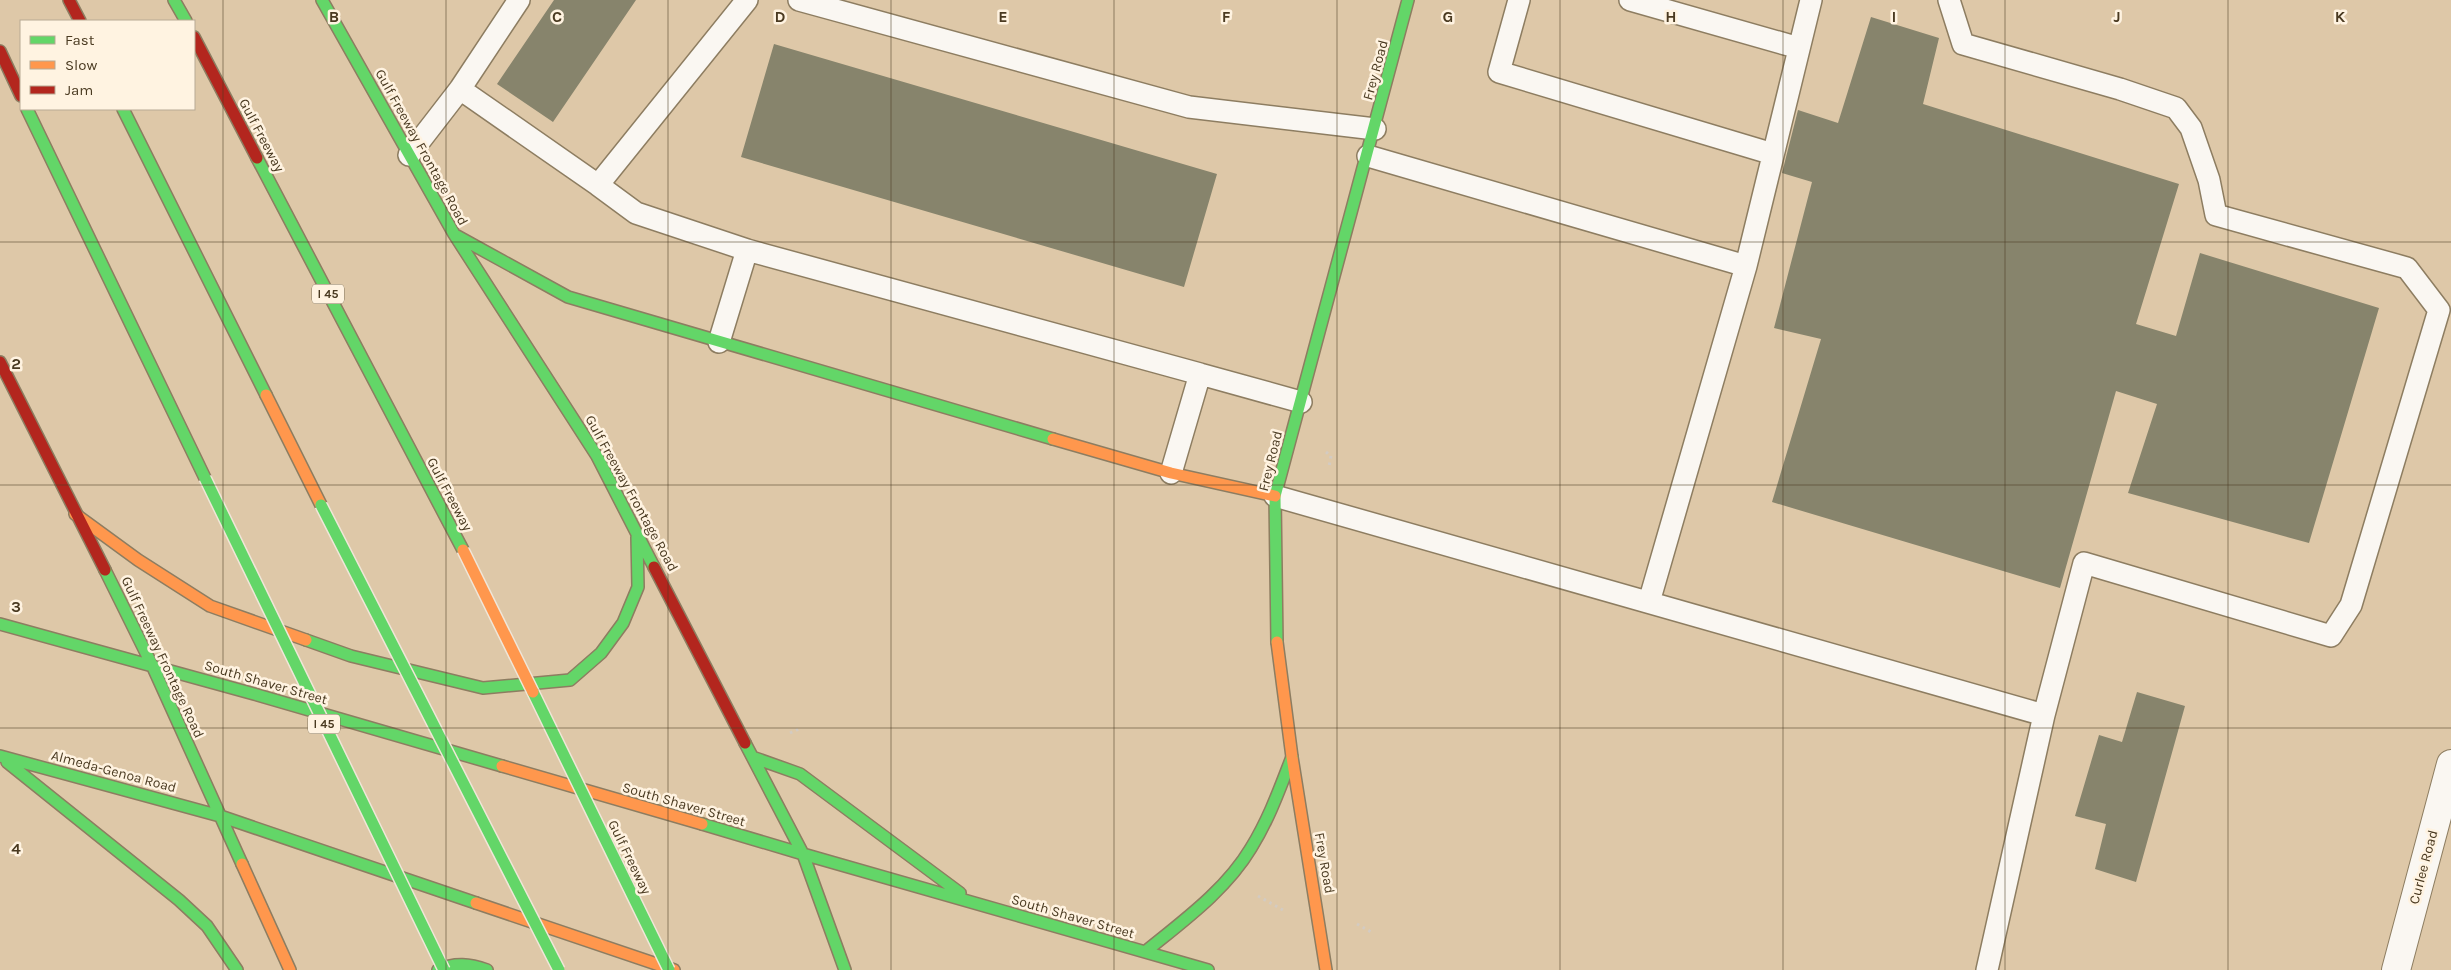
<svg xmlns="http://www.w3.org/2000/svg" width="2451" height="970" font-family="Karla,sans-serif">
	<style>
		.building { fill: #87846c }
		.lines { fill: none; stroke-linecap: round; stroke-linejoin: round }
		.lane-casing { stroke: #8d7d61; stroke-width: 24 }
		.street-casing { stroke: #8d7d61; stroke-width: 30 }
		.fast-casing { stroke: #8d7d61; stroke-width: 14 }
		.slow-casing { stroke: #8d7d61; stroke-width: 14 }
		.jam-casing { stroke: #8d7d61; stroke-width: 14 }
		.path { stroke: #d3cbc2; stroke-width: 3; stroke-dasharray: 2.5 4; stroke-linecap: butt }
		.lane { stroke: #faf7f2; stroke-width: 21 }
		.street { stroke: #faf7f2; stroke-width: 28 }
		.fast { stroke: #63d668; stroke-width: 11 }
		.slow { stroke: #ff974d; stroke-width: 11 }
		.jam { stroke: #b3261e; stroke-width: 11 }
		.fast-bridge-casing { stroke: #f0e6d8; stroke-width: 14; stroke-linecap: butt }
		.slow-bridge-casing { stroke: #f0e6d8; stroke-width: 14; stroke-linecap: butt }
		.fast-bridge { stroke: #63d668; stroke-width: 11 }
		.slow-bridge { stroke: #ff974d; stroke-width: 11 }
		.grid { fill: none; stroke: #4a3a21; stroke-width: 1; stroke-opacity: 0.55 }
		.labels { text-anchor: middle; stroke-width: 5; stroke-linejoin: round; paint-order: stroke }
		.shield { fill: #fff3e1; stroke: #80725b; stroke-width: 1 }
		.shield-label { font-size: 12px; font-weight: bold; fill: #4a3a21 }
		.street-label { font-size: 14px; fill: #4a3a21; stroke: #fff3e1 }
		.grid-label { font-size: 16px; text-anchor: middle; font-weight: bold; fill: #4a3a21; stroke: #fff3e1; stroke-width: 5; stroke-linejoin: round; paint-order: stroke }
	</style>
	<rect width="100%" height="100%" fill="#dec8a8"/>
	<path class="building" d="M554 0H636L553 122 497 84Z
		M1871 17 1939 38 1923 104 2179 184 2136 324 2176 336 2200 253 2379 308 2309 543 2128 493 2157 404 2116 391 2060 588 1772 502 1821 339 1774 328 1812 182 1782 173 1798 110 1838 123Z
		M774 44 1217 174 1184 287 741 157Z
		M2137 692 2185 706 2136 882 2095 869 2106 824 2075 816 2099 735 2122 742Z"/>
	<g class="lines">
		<g class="lane-casing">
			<path id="lane" d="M799 0 1189 107 1375 129
				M1519 0 1499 72 1773 154
				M1630 0 1799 48
				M1949 0 1963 44 2120 89 2176 108 2191 128 2209 180 2216 215 2407 268 2439 310 2351 605 2331 636 2084 563 2044 715
				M460 89 598 185 747 0
				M409 155 460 89 519 0
				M1368 156 1746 266 1649 602
				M598 185 636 213 747 250
				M1746 266 1811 0
				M719 342 747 250 1200 374 1171 473
				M1200 374 1301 402
				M1275 496 2044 715 1987 970"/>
		</g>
		<g class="street-casing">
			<path id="street" d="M2396 970 2451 764"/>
		</g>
		<g class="fast-casing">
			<path id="fast" d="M174 0 186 21
				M322 0 454 234 597 456 654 567
				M27 109 205 478
				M123 109 266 395
				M257 158 463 550
				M457 236 568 297 1053 439
				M105 570 152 665 242 864
				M0 624 254 694 502 766
				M306 640 351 656 483 688 570 680 601 653 623 623 638 587 637 537
				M1277 642 1275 496 1408 0
				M745 743 803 854 845 970
				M0 756 220 816 476 903
				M755 758 800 774 960 893
				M7 762 179 900 207 926 237 970
				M702 824 803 854
				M803 854 1208 970
				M1145 952C1183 921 1226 890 1251 848 1269 819 1280 788 1292 757
				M438 970C455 962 470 964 487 970"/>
		</g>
		<g class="slow-casing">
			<path id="slow" d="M266 395 321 505
				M1053 439 1171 473 1275 496
				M75 514 138 560 210 606 306 640
				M1277 642 1292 757 1326 970
				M502 766 702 824
				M242 864 290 970
				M476 903 674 970"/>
		</g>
		<g class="jam-casing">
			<path id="jam" d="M69 0 80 21
				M194 37 257 158
				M0 51 21 96
				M0 362 105 570
				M654 567 745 743"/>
		</g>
		<path class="path" d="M1326 452 1331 456 1329 467
			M790 733 799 729
			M1258 896 1283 910
			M1357 924 1373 933"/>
		<use href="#lane" class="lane"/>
		<use href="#street" class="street"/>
		<use href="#fast" class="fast"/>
		<use href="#slow" class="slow"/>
		<use href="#jam" class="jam"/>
		<g class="fast-bridge-casing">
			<path id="fast-bridge" d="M205 478 444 970
				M321 505 559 970
				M533 692 669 970"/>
		</g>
		<g class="slow-bridge-casing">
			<path id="slow-bridge" d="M463 550 533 692"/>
		</g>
		<use href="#fast-bridge" class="fast-bridge"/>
		<use href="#slow-bridge" class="slow-bridge"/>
	</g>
	<path class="grid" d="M223 0V970M446 0V970M668 0V970M891 0V970M1114 0V970M1337 0V970M1560 0V970M1783 0V970M2005 0V970M2228 0V970M0 242H2451M0 485H2451M0 728H2451"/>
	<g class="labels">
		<g class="shield">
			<rect x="312" y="284.5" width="32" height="19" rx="4"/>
			<rect x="308" y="714.5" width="32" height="19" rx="4"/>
		</g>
		<g class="shield-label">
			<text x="328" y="298">I 45</text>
			<text x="324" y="728">I 45</text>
		</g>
		<g class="street-label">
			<text transform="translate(1375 70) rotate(-75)" y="5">Frey Road</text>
			<text transform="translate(262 135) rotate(62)" y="5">Gulf Freeway</text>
			<text transform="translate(422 147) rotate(61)" y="5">Gulf Freeway Frontage Road</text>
			<text transform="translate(1270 461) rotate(-76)" y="5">Frey Road</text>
			<text transform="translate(632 493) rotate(61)" y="5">Gulf Freeway Frontage Road</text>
			<text transform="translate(450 494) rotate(62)" y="5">Gulf Freeway</text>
			<text transform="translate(163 657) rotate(65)" y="5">Gulf Freeway Frontage Road</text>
			<text transform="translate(266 682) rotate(16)" y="5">South Shaver Street</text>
			<text transform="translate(114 771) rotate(15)" y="5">Almeda-Genoa Road</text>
			<text transform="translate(684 804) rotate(16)" y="5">South Shaver Street</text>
			<text transform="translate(630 857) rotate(64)" y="5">Gulf Freeway</text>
			<text transform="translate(1325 863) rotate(80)" y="5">Frey Road</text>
			<text transform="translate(2423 867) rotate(-75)" y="5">Curlee Road</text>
			<text transform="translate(1073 916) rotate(16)" y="5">South Shaver Street</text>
		</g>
	</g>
	<g class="grid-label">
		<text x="334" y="22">B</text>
		<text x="557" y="22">C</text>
		<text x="780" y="22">D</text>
		<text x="1003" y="22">E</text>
		<text x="1226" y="22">F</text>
		<text x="1448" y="22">G</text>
		<text x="1671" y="22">H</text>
		<text x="1894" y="22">I</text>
		<text x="2117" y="22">J</text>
		<text x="2340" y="22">K</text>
		<text x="16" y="369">2</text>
		<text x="16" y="612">3</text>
		<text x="16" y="854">4</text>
	</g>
	<rect x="20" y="20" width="175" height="90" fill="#fff3e1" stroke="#b7a994"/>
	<rect x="30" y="36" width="25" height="8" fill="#63d668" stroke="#b7a994"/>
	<text x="65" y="45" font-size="15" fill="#4a3a21">Fast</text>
	<rect x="30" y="61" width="25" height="8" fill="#ff974d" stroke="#b7a994"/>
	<text x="65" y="70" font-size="15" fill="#4a3a21">Slow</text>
	<rect x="30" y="86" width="25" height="8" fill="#b3261e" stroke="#b7a994"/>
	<text x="65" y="95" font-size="15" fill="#4a3a21">Jam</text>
</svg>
